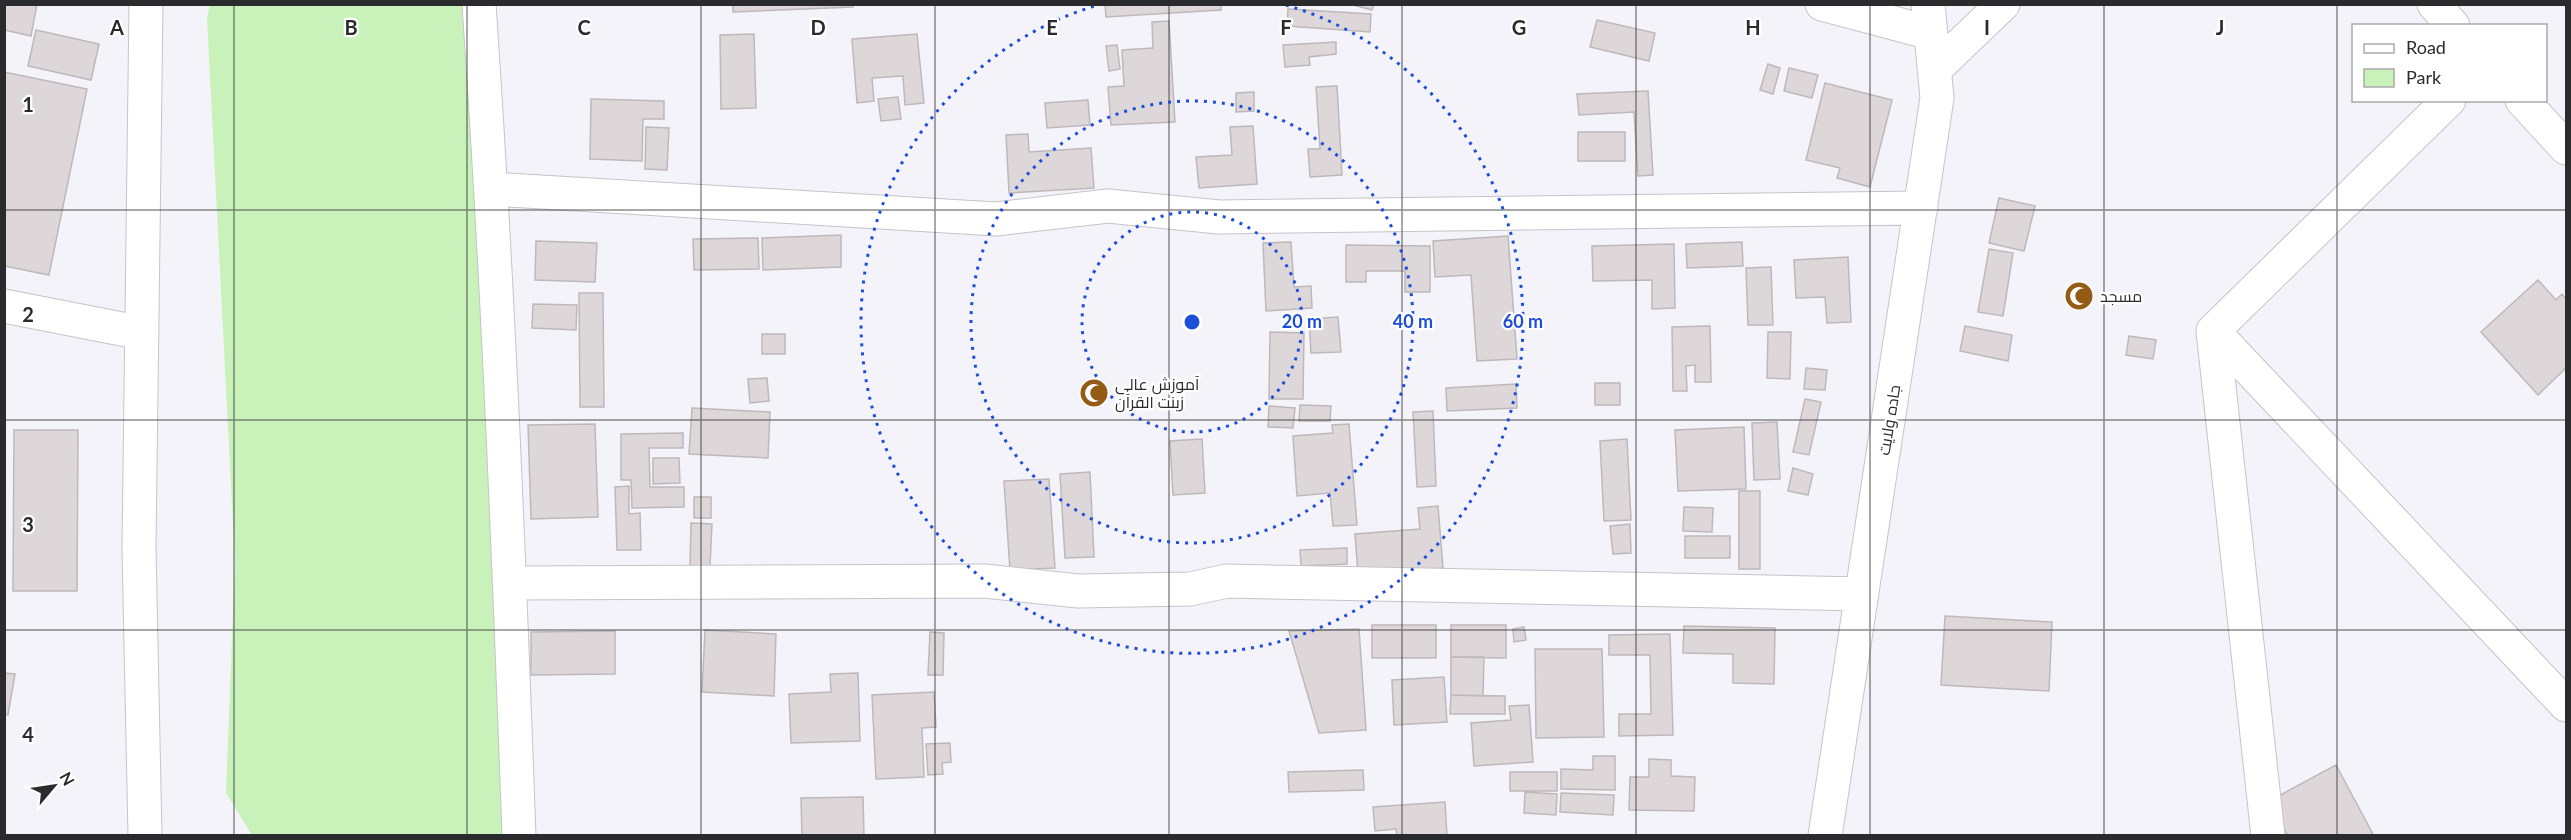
<svg xmlns="http://www.w3.org/2000/svg" width="2571" height="840" font-family="Lato,Cairo,sans-serif">
	<style>
		.green { fill: #c8f2b9 }
		.building { fill: #ddd7da; stroke: #beb8bb; stroke-width: 1.5 }
		.lines { fill: none; stroke-linecap: round; stroke-linejoin: round }
		.minor-casing { stroke: #c5c4ca; stroke-width: 35 }
		.minor { stroke: #fff; stroke-width: 33 }
		.grid { fill: none; stroke: #2b2b2d; stroke-width: 1.5; stroke-opacity: 0.55 }
		.ring { fill: none; stroke: #1d4ed8; stroke-width: 3; stroke-dasharray: 3 6 }
		.labels { text-anchor: middle; stroke-width: 4.5; stroke-linejoin: round; paint-order: stroke }
		.poi-label { font-size: 16px; fill: #2b2b2d; stroke: #fff; text-anchor: start }
		.street-label { font-size: 16px; fill: #2b2b2d; stroke: #fff }
		.grid-label { font-size: 20px; text-anchor: middle; font-weight: bold; fill: #2b2b2d; stroke: #fff; stroke-width: 4.5; stroke-linejoin: round; paint-order: stroke }
		.centre { fill: #1d4ed8; stroke: #fff; stroke-width: 3 }
		.ring-label { font-size: 18px; text-anchor: middle; font-weight: bold; fill: #1d4ed8; stroke: #fff; stroke-width: 4.5; stroke-linejoin: round; paint-order: stroke }
	</style>
	<rect width="100%" height="100%" fill="#f3f3f9"/>
	<path class="green" d="M210 5H477L521 835H252L226 793 235 562 207 18Z"/>
	<path class="building" d="M4 4H37L31 36 4 30Z
		M733 4H853V7L733 12Z
		M1105 4H1221V10L1106 17Z
		M1349 4H1374L1372 10Z
		M1288 9 1371 14 1370 32 1287 26Z
		M1597 20 1655 33 1649 61 1590 47Z
		M1169 21 1175 122 1111 125 1108 87 1124 86 1122 50 1153 48 1152 22Z
		M36 30 99 44 91 80 28 66Z
		M754 34 756 108 721 109 720 35Z
		M917 34 924 103 905 105 903 76 872 78 874 101 857 103 852 39Z
		M1336 42V54L1309 57 1310 65 1285 67 1283 45Z
		M1117 45 1120 69 1109 71 1106 46Z
		M1768 64 1780 68 1773 94 1760 90Z
		M1789 68 1818 75 1812 98 1784 91Z
		M4 72 87 89 49 275 4 266Z
		M1825 83 1892 100 1870 187 1837 178 1840 168 1806 160Z
		M1337 86 1342 175 1310 177 1308 149H1320L1316 87Z
		M1648 91 1653 175 1638 176 1634 112 1579 115 1577 94Z
		M1254 92V111L1236 112V93Z
		M898 97 901 119 881 121 878 99Z
		M591 99 664 101V119H643L642 161 590 159Z
		M1088 100 1090 125 1047 128 1045 103Z
		M1253 126 1257 184 1199 188 1196 157 1232 155 1230 127Z
		M646 127 669 128 667 170 645 169Z
		M1578 132H1625V161H1578Z
		M1028 134 1029 152 1091 148 1094 188 1009 193 1006 135Z
		M1999 198 2035 206 2024 251 1989 243Z
		M841 235V267L763 270 762 238Z
		M1508 236 1517 359 1477 361 1471 275 1435 277 1433 241Z
		M758 238 759 269 694 270 693 239Z
		M536 241 597 243 595 282 535 280Z
		M1291 242 1294 287 1311 286 1312 308 1266 311 1263 243Z
		M1742 242 1743 266 1687 268 1686 244Z
		M1674 244 1675 308 1652 309V280L1593 281 1592 246Z
		M1346 245 1430 246V292H1405V271H1366V282H1346Z
		M1989 249 2013 253 2003 316 1978 312Z
		M1848 257 1851 322 1827 323 1825 297 1796 298 1794 260Z
		M1771 267 1773 325H1748L1746 268Z
		M2538 280 2556 300 2562 294 2566 299V368L2538 395 2481 332Z
		M579 293H603L604 407H580Z
		M533 304 577 305 576 330 532 328Z
		M1338 317 1341 352 1311 353 1309 319Z
		M1710 326 1711 382H1695V365L1686 366 1687 391H1673L1672 327Z
		M1965 326 2012 335 2008 361 1960 351Z
		M1270 332 1304 333 1303 399H1269Z
		M1768 332H1791L1790 379 1767 378Z
		M762 334H785V354H762Z
		M2129 336 2156 340 2153 359 2126 355Z
		M1806 368 1827 370 1825 390 1804 389Z
		M767 378 769 401 750 403 748 379Z
		M1595 383H1620V405H1595Z
		M1516 384 1517 408 1447 411 1446 388Z
		M1805 399 1821 402 1809 455 1793 452Z
		M1300 405 1331 406 1330 421H1299Z
		M1269 406 1295 408 1293 428 1268 427Z
		M692 408 770 412 768 458 689 454Z
		M1433 411 1436 486 1417 487 1413 412Z
		M1777 422 1780 479 1754 480 1752 423Z
		M595 424 598 517 531 519 528 425Z
		M1349 424 1357 525 1333 526 1330 493 1297 496 1293 436 1333 433 1332 425Z
		M1744 427 1746 489 1678 491 1675 430Z
		M14 430H78L77 591H13Z
		M683 433V448H649L650 487H684V507L632 508 631 480H621V434Z
		M1202 439 1205 493 1173 495 1170 441Z
		M1627 439 1631 520 1604 521 1600 441Z
		M653 458H679L680 483 653 484Z
		M1793 468 1813 474 1808 495 1788 491Z
		M1090 472 1094 557 1065 558 1060 474Z
		M1049 479 1055 568 1010 570 1004 481Z
		M629 486V514L640 513 641 550H617L615 487Z
		M1739 491H1760V569H1739Z
		M694 497H711V518H694Z
		M1438 506 1443 568 1358 574 1355 534 1420 529 1418 508Z
		M1684 507 1713 508 1712 532 1683 531Z
		M691 523 712 524 710 566H690Z
		M1630 524 1631 553 1613 554 1610 526Z
		M1685 536H1730V558H1685Z
		M1347 548V564L1301 566 1300 550Z
		M1945 616 2052 622 2049 691 1941 685Z
		M1372 625H1436V658H1372Z
		M1451 625H1506V658L1451 657Z
		M1684 626 1775 628 1774 684 1733 683V654L1683 653Z
		M1524 627 1526 640 1514 642 1513 629Z
		M1359 629 1366 730 1319 733 1289 631Z
		M705 630 776 634 774 696 702 692Z
		M615 631V674L531 675V632Z
		M930 632 944 633 943 675H928Z
		M1670 634 1673 735 1619 736V714H1651L1650 655H1609V635Z
		M1535 649H1602L1604 737 1536 738Z
		M1451 657H1484L1483 696 1451 695Z
		M4 673 15 674 8 715 4 714Z
		M858 673 860 741 791 743 789 694 831 692 830 674Z
		M1444 677 1447 722 1394 725 1392 680Z
		M934 692 936 727 922 728 924 777 876 779 872 695Z
		M1451 695 1505 696V714H1450Z
		M1529 705 1533 762 1474 766 1471 723 1511 720 1509 706Z
		M950 743 951 762 942 763 943 774 928 775 926 744Z
		M1593 756H1615V790L1561 789V769L1593 770Z
		M1649 759 1671 760V776L1695 777 1694 811 1629 810 1630 777H1649Z
		M2336 765 2374 836H2288L2269 801Z
		M1363 770 1364 790 1289 792 1288 772Z
		M1510 772H1557V791H1510Z
		M1525 792 1557 794 1556 815 1524 813Z
		M1561 793 1614 795 1613 815 1560 812Z
		M863 797 864 836H802L801 798Z
		M1445 802 1447 836H1397L1396 829 1375 831 1373 807Z"/>
	<g class="lines">
		<g class="minor-casing">
			<path id="minor" d="M479 4C498 281 509 558 519 836
				M1822 4 1931 33
				M2434 4 2453 26
				M1935 69 2003 4
				M2522 100 2566 148
				M492 189 996 219 1108 206 1219 217 1921 208
				M4 306 142 333
				M2213 331 2566 705
				M510 583 985 581 1078 591 1190 589 1227 581 1862 594
				M145 836 139 548 146 4
				M1825 836 1937 98 1928 4
				M2268 836 2213 331 2449 100"/>
		</g>
		<use href="#minor" class="minor"/>
	</g>
	<path class="grid" d="M234 4V836M467 4V836M701 4V836M935 4V836M1169 4V836M1402 4V836M1636 4V836M1870 4V836M2104 4V836M2337 4V836M4 210H2566M4 420H2566M4 630H2566"/>
	<g class="ring">
		<circle cx="1192" cy="322" r="110"/>
		<circle cx="1192" cy="322" r="221"/>
		<path d="M1286 5A331 331 0 1 1 1098 5"/>
	</g>
	<defs>
		<g id="mosque-disc" transform="scale(1.5)"><circle r="9.5" fill="#935b15" stroke="#fff"/><path d="M3.5-4.9A6 6 0 1 0 3.5 4.9A5 5 0 1 1 3.5-4.9Z" fill="#fff"/></g>
	</defs>
	<g fill-rule="evenodd">
		<use href="#mosque-disc" x="2079" y="296"/>
		<use href="#mosque-disc" x="1094" y="393"/>
	</g>
	<g class="labels">
		<g class="poi-label">
			<text x="2100" y="302">مسجد</text>
			<text x="1115" y="390">آموزش عالی<tspan x="1115" dy="18">زینت القرآن</tspan></text>
		</g>
		<g class="street-label">
			<text transform="translate(1889 420) rotate(-81)" y="6">جاده ولایت</text>
		</g>
	</g>
	<g class="grid-label">
		<text x="117" y="35">A</text>
		<text x="351" y="35">B</text>
		<text x="584" y="35">C</text>
		<text x="818" y="35">D</text>
		<text x="1052" y="35">E</text>
		<text x="1286" y="35">F</text>
		<text x="1519" y="35">G</text>
		<text x="1753" y="35">H</text>
		<text x="1987" y="35">I</text>
		<text x="2220" y="35">J</text>
		<text x="28" y="112">1</text>
		<text x="28" y="322">2</text>
		<text x="28" y="532">3</text>
		<text x="28" y="742">4</text>
	</g>
	<circle cx="1192" cy="322" r="9" class="centre"/>
	<g class="ring-label">
		<text x="1302" y="328">20 m</text>
		<text x="1413" y="328">40 m</text>
		<text x="1523" y="328">60 m</text>
	</g>
	<rect width="2571" height="840" fill="none" stroke="#2b2b2d" stroke-width="12"/>
	<rect x="2352" y="24" width="195" height="78" fill="#ffffff" stroke="#aaaaab" stroke-width="1.5"/>
	<rect x="2364" y="44" width="30" height="9" fill="#ffffff" stroke="#aaaaab" stroke-width="1.5"/>
	<text x="2406" y="54" font-size="18" fill="#2b2b2d">Road</text>
	<rect x="2364" y="69" width="30" height="18" fill="#c8f2b9" stroke="#aaaaab" stroke-width="1.5"/>
	<text x="2406" y="84" font-size="18" fill="#2b2b2d">Park</text>
	<g transform="translate(54 786) rotate(61)" stroke="#ffffff" stroke-width="4.5" paint-order="stroke">
	<path d="M0-4.5L10 22L0 15L-10 22Z" fill="#2b2b2d"/>
	<text y="-9" font-size="16" font-weight="bold" text-anchor="middle" fill="#2b2b2d">N</text>
	</g>
</svg>
